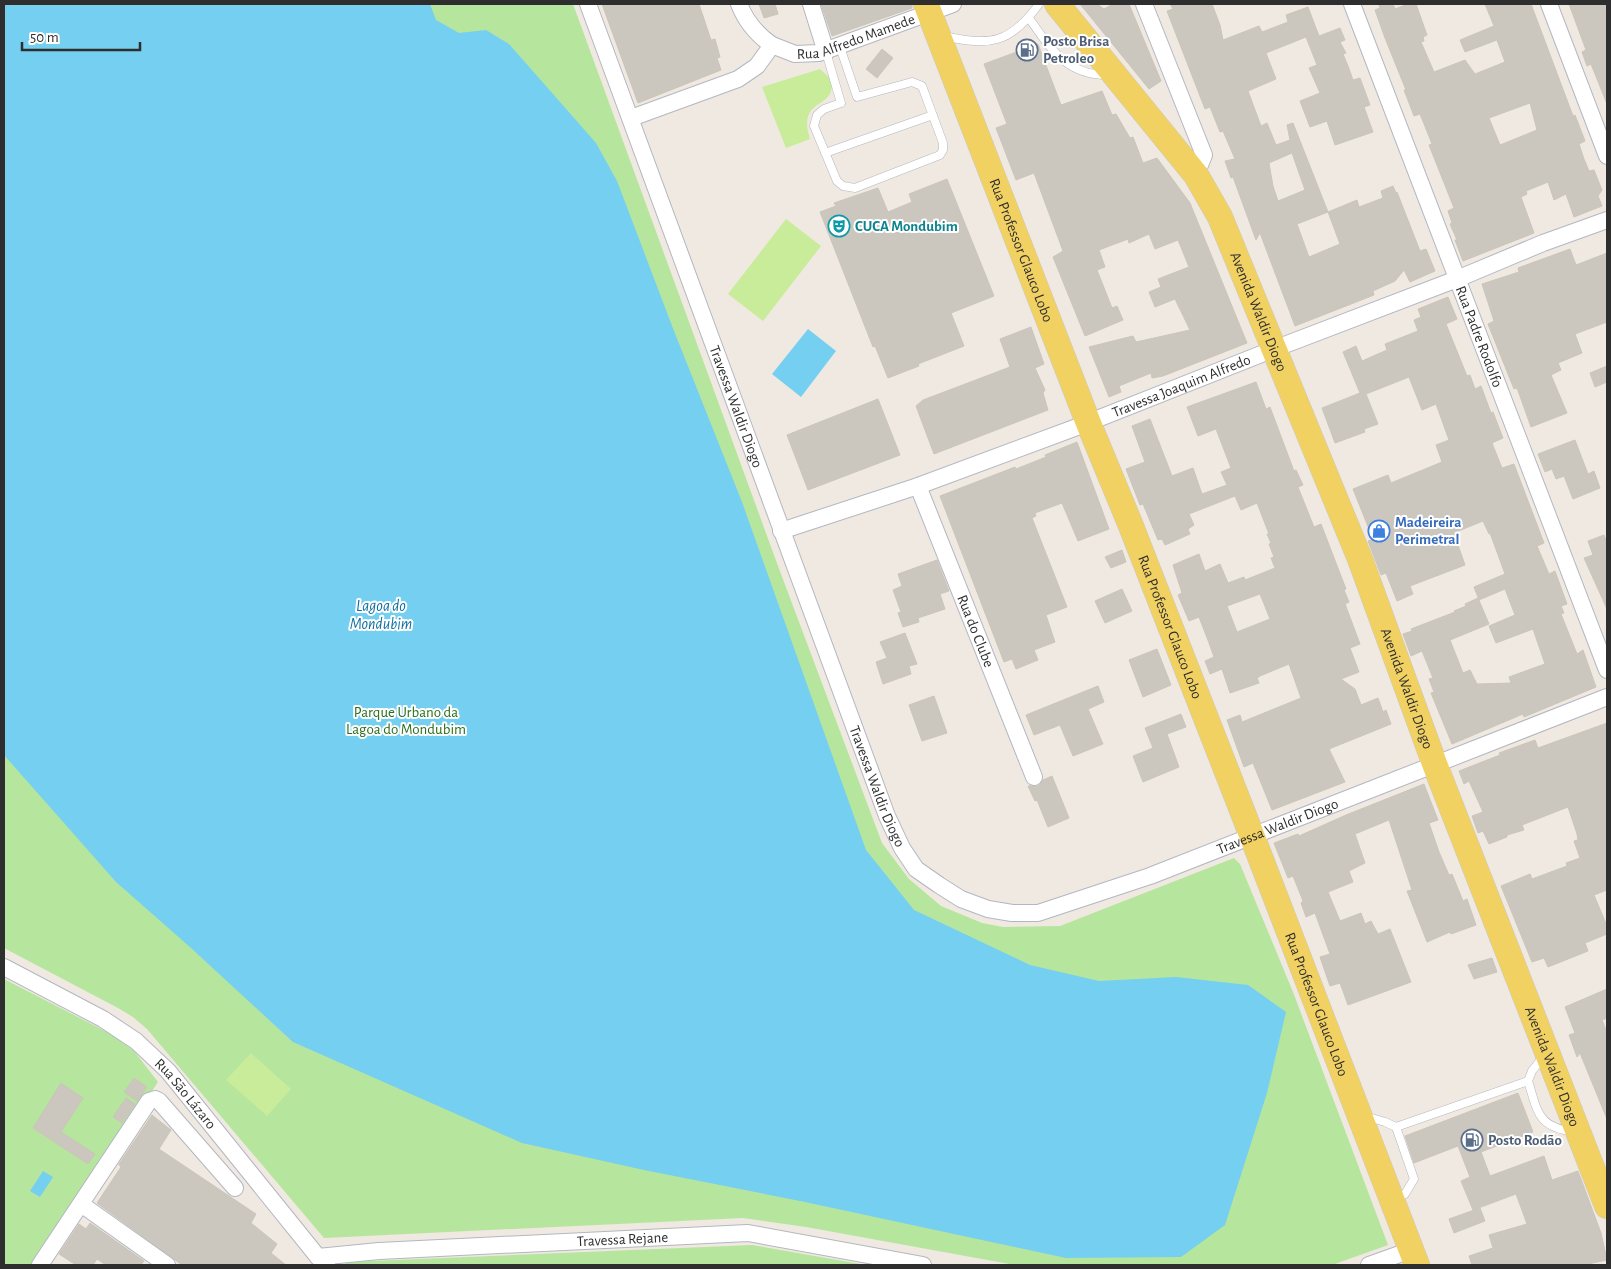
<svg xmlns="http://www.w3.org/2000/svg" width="1611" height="1269" font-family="'Alegreya Sans',sans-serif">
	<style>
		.green { fill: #b6e59e }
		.pitch { fill: #c9ec9a }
		.water { fill: #75cff0 }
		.building { fill: #cbc7bf; stroke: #cbc5ba; fill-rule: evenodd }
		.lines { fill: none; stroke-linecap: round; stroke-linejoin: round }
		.service-casing { stroke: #b4b7c1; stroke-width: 9 }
		.minor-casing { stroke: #b4b7c1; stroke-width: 18 }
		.primary-casing { stroke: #c9c9c9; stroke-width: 26 }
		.service { stroke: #fff; stroke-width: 8 }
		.minor { stroke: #fff; stroke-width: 16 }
		.primary { stroke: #f2d163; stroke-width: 25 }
		.labels { text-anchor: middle; stroke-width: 4; stroke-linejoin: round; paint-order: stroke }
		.street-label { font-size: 15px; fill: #2e2e2e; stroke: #fff }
		.service-label { font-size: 15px; font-weight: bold; fill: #4e5e75; stroke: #fff; text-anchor: start }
		.culture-label { font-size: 15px; font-weight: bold; fill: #0d838f; stroke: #fff; text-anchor: start }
		.shop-label { font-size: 15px; font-weight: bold; fill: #366cbe; stroke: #fff; text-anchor: start }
		.park-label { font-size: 15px; fill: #2c6e1b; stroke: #fff }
		.water-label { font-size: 16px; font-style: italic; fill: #0d6fa3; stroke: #fff }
	</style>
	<rect width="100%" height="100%" fill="#efe9e1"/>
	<path class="green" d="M4 4H573L778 566 882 843 909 879 941 906 982 923 1003 927 1060 926 1234 858 1240 864 1293 992 1388 1245 1332 1265H1015L806 1227 743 1218 324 1238 147 1029 133 1017 118 1008 4 948Z
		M4 979 111 1034 134 1051 158 1082 36 1265H4Z
		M752 1245 866 1265H344L347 1262Z"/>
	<path class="pitch" d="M820 69 831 79C838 111 796 95 810 139L786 148 762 87Z
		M786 219 821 246 763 321 728 294Z
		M251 1053 291 1089 267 1116 226 1080Z"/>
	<path class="water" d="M4 4H430L436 20 459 33 486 30 509 44 596 143 617 181 674 331 742 502 866 850 914 910 1030 965 1099 981 1176 977 1248 985 1286 1012 1267 1093 1225 1225 1181 1257 1066 1258 805 1202 644 1170 522 1143 293 1042 191 948 116 882 4 755Z
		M808 329 836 351 801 397 772 374Z
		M43 1171 53 1177 40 1197 30 1191Z"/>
	<path class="building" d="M602 4H699L711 40 715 39 720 57 717 58 721 70 638 103Z
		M759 4H775L778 14 764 18Z
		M821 4H912V8L832 36Z
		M1080 4H1097L1104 9 1113 4H1129L1161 81 1149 89Z
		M1170 4H1212L1220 25 1223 40 1259 26 1262 32 1288 22 1286 15 1308 7 1319 36 1340 28 1345 40 1340 42 1346 53 1343 54 1348 66 1353 80 1360 78 1370 105 1364 107 1373 132 1335 145 1327 121 1310 127 1300 101 1320 93 1309 68 1317 65 1306 37 1266 53 1276 79 1248 91 1261 126 1267 123 1276 145 1290 140 1287 125 1293 123 1328 212 1297 224 1309 257 1340 244 1328 212 1357 200 1359 207 1383 198 1381 191 1393 186 1396 193 1397 192 1420 251 1426 249 1435 271 1410 282 1404 270 1395 281 1373 291 1374 295 1295 326 1260 233 1256 240 1233 177 1231 178 1225 161 1235 159 1223 131 1220 132 1210 107 1205 109 1167 11 1173 9ZM1292 153 1305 190 1278 201 1273 186 1269 163Z
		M1379 4H1393L1395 9 1408 4H1416L1427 35 1423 37 1424 41 1421 42 1434 72 1465 60 1475 74 1505 62 1497 40 1465 52 1460 40 1494 26 1485 4H1531L1573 116 1575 115 1585 141 1579 144 1584 159 1589 171 1594 170 1602 190 1598 196 1602 206 1574 217 1566 194 1554 200 1548 182 1526 191 1527 194 1521 197 1534 233 1463 261 1455 240H1457L1450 224 1452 223 1448 211 1454 208 1429 145 1432 144 1420 114 1414 116 1404 90H1406L1385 38 1375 10 1380 8ZM1530 103 1537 130 1500 145 1489 118Z
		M1569 4H1607V104L1591 64 1587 66 1582 52 1586 50Z
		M1038 44 1061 105 1102 91 1112 115 1116 114 1130 138 1133 137 1143 163 1157 158 1190 203 1247 343 1163 376 1152 378 1151 373 1119 386 1121 392 1109 397 1089 347 1133 336 1136 342 1190 330 1175 299 1155 307 1149 292 1161 287 1158 279 1189 267 1178 240 1155 249 1149 234 1129 243 1128 239 1099 250 1105 267 1097 270 1112 308 1117 306 1123 320 1085 336 1053 257 1063 251 1034 173 1016 180 996 128 1007 124 984 64Z
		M882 49 893 58 877 78 866 69Z
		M947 179 994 296 951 313 964 346 918 364 919 366 888 378 875 346 873 347 820 212 836 206 834 203 878 188 888 212 912 202 909 194Z
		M1570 249 1576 265 1607 253V322L1575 334 1582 353 1558 363 1561 370 1551 375 1567 413 1531 427 1517 388 1514 389 1488 324 1494 321 1482 284 1519 272 1518 268Z
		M1448 297 1457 319 1446 324 1467 376 1470 375 1475 389 1481 386 1491 413 1493 412 1503 438 1492 443 1502 468 1514 464 1544 543 1537 546 1549 574 1555 571 1567 604 1561 606 1564 613 1561 614 1577 654 1583 650 1596 687 1524 717 1523 714 1452 744 1431 693 1434 692 1429 679 1433 678 1422 651 1411 656 1403 634 1412 631 1411 629 1455 612 1454 611 1466 606 1465 604 1478 598 1489 624 1450 640 1463 673 1470 670 1477 684 1511 683 1509 677 1545 664 1533 629 1496 643 1489 626 1515 615 1505 589 1479 600 1474 587 1505 574 1490 533 1489 534 1483 521 1456 532 1458 545 1465 565 1410 586 1413 594 1397 601 1386 573 1381 575 1368 541 1373 539 1353 489 1388 475 1391 483 1442 462 1436 445 1449 440 1436 404 1422 410 1409 377 1366 394 1378 424 1364 429 1365 432 1335 443 1322 408 1360 393 1343 352 1356 346 1362 361 1387 350 1385 344 1418 331 1414 320 1421 317 1418 309Z
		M1031 327 1044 364 1035 368 1045 390 1043 393 1048 410 934 454 916 406 923 400 1010 367 1000 339Z
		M1607 366V382L1595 387 1590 373Z
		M1256 382 1266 409 1270 407 1294 471 1296 470 1303 485 1298 487 1314 527 1321 524 1346 589 1344 590 1349 602 1345 604 1360 644 1350 648 1359 672 1341 679 1355 689 1361 705 1378 698 1383 712 1386 710 1391 724 1329 749 1345 782 1272 810 1253 763 1244 767 1227 720 1240 715 1242 722 1301 698 1289 664 1260 676 1257 678 1259 683 1230 693 1222 669 1210 674 1205 661 1214 657 1209 643 1199 617 1189 621 1178 595 1182 593 1173 565 1199 554 1205 571 1220 564 1228 583 1244 577 1245 580 1275 568 1271 558 1274 557 1269 544 1271 543 1267 534H1269L1257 503 1241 510 1235 496 1189 514 1194 525 1188 529 1190 534 1165 545 1162 539 1158 540 1143 504 1140 505 1126 469 1145 462 1132 426 1150 419 1172 476 1193 468 1202 494 1227 485 1221 472 1231 468 1216 429 1198 436 1187 407ZM1260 594 1270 619 1237 632 1227 606Z
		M878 399 900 455 808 490 787 435Z
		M1575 440 1588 474 1594 471 1600 488 1573 499 1564 476 1556 479 1552 469 1545 472 1538 454Z
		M1077 442 1109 529 1078 541 1062 503 1035 513 1036 516 1032 518 1067 607 1046 615 1055 642 1034 650 1038 660 1016 669 1012 659 1004 662 940 496 1015 467 1016 469 1046 457 1045 455Z
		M1604 535 1607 543V609L1584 558 1593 555 1588 541Z
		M1122 550 1126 562 1111 568 1105 557Z
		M937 560 949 591 940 594 945 609 918 618 919 622 903 627 898 613 901 612 893 590 902 586 898 574Z
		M1122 589 1132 611 1105 623 1095 601Z
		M905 633 917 664 909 666 911 674 883 684 876 662 887 658 880 642Z
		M1157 649 1171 685 1143 697 1129 660Z
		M1098 686 1104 702 1088 709 1103 744 1073 756 1060 725 1034 735 1026 715Z
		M934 696 947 733 922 741 909 705Z
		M1181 714 1186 727 1167 734 1179 767 1143 782 1133 756 1153 748 1145 728Z
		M1607 723V890L1594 895 1607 926V934L1585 943 1588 951 1548 967 1544 958 1532 962 1501 886 1530 874 1532 879 1567 866 1566 863 1580 858 1574 841 1578 840 1577 834 1568 807 1522 825 1524 830 1507 835V837L1489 844 1483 831 1478 833 1472 816 1483 812 1469 781 1464 784 1459 771 1500 755 1499 753 1535 740 1538 748Z
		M1052 776 1069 818 1048 827 1037 800 1035 801 1028 786H1038L1043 780Z
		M1424 784 1438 820 1429 823 1439 852 1449 875 1452 874 1463 901 1467 899 1476 925 1451 934 1450 932 1427 942 1407 891 1412 890 1389 820 1355 834 1365 863 1349 871 1353 882 1328 892 1340 921 1361 913 1365 924 1371 921 1378 934 1390 929 1411 982 1348 1005 1340 983 1330 986 1320 957 1330 954 1315 913 1306 917 1301 903 1303 901 1293 876 1288 878 1274 843 1298 834 1299 836 1346 815Z
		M1492 958 1497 972 1474 979 1468 965Z
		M1607 989V1018L1602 1020 1607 1033V1119L1580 1053 1577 1057 1569 1035 1575 1033 1565 1007Z
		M134 1078 147 1087 137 1101 124 1092Z
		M61 1083 83 1098 61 1132 95 1154 88 1164 33 1128Z
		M1518 1093 1533 1132 1481 1152 1490 1176 1544 1156 1552 1180 1578 1171 1601 1233 1607 1260 1583 1265H1472L1469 1256 1493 1248 1489 1235 1527 1224 1516 1194 1473 1210 1461 1181 1470 1177 1458 1146 1414 1163 1405 1136Z
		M126 1098 135 1104 122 1123 113 1117Z
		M152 1115 171 1130 159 1149 256 1214 251 1223 277 1244 271 1253 286 1265H182L97 1203 121 1167 119 1165V1164Z
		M1480 1208 1485 1221 1454 1233 1449 1219Z
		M90 1223 144 1261 141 1265H106L97 1259 93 1265H76L59 1254 79 1224 86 1229Z"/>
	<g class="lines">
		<g class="service-casing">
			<path id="service" d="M1029 18C1050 48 1066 75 1107 75
				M944 36C990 47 1011 43 1039 4
				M826 52 841 103 824 109 817 115 814 126 837 181 843 186 855 188 940 155 943 150V143L922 86 912 82 857 97 840 47
				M825 153 933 115
				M1543 1057 1532 1071 1528 1081C1538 1112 1537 1127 1574 1132
				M1365 1116 1385 1122 1396 1127 1414 1179 1405 1194 1396 1199
				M1396 1127 1528 1081"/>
		</g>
		<g class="minor-casing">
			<g id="minor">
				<path id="s1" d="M588 4 887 816 902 848 916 869 939 885 961 899 988 909 1012 913H1038L1150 876 1607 697"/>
				<path d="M739 4C746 22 756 34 772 45"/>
				<path d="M811 4 826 52"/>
				<path d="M1144 4 1204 155 1196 175"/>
				<path id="s2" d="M1352 4 1607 670"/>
				<path d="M1549 4 1607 156"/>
				<path id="s3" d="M631 118 738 79 757 66 772 45 795 54 819 53 953 4"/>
				<path id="s4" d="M918 486 1034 777"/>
				<path id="s5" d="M781 531 918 486 1077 427 1274 349 1457 279 1543 243 1607 220"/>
				<path id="s6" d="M4 967 103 1019 136 1041 168 1071 318 1257 327 1264"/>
				<path d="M81 1204 167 1265"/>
				<path id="s7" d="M318 1257 379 1251 748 1233 923 1265"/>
				<path d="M40 1265 149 1101 155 1099 159 1101 235 1188"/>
				<path d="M1369 1265 1411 1250"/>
			</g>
		</g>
		<g class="primary-casing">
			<g id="primary">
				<path id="s8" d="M926 4 1088 422 1131 526 1252 836 1417 1265"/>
				<path id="s9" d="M1057 4 1196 175 1220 217 1360 559 1435 765 1607 1206"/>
			</g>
		</g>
		<use href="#service" class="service"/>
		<use href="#minor" class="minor"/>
		<use href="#primary" class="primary"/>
	</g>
	<defs>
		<g id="fuel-ring" transform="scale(1.125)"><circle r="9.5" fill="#fff" stroke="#5c6f8a" stroke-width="1.5"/><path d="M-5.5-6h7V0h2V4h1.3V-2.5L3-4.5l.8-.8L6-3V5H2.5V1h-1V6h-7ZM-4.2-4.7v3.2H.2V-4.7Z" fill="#5c6f8a"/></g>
		<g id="theatre-ring" transform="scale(1.125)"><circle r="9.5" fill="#fff" stroke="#0f9aa8" stroke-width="1.5"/><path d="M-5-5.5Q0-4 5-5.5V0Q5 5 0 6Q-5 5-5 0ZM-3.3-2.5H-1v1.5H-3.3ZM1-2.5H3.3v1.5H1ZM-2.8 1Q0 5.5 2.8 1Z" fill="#0f9aa8"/></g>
		<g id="shop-ring" transform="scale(1.125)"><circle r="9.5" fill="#fff" stroke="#3f7fe0" stroke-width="1.5"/><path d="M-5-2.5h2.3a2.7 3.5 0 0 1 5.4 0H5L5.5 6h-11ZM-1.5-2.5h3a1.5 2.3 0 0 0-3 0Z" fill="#3f7fe0"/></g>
	</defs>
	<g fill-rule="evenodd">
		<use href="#fuel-ring" x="1027" y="50"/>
		<use href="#theatre-ring" x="839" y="226"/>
		<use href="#shop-ring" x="1379" y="531"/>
		<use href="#fuel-ring" x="1472" y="1140"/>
	</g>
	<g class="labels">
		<g class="street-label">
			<text dy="5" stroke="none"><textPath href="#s3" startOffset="251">Rua Alfredo Mamede</textPath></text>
			<text dy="5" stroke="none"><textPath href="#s8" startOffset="264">Rua Professor Glauco Lobo</textPath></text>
			<text dy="5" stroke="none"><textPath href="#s9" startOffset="371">Avenida Waldir Diogo</textPath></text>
			<text dy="5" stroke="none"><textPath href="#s2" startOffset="356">Rua Padre Rodolfo</textPath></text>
			<text dy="5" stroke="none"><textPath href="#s5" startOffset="426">Travessa Joaquim Alfredo</textPath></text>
			<text dy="5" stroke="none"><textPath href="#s1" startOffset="429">Travessa Waldir Diogo</textPath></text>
			<text dy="5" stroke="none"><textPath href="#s8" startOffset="669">Rua Professor Glauco Lobo</textPath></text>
			<text dy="5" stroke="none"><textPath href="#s4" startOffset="156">Rua do Clube</textPath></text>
			<text dy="5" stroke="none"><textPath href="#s9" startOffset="776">Avenida Waldir Diogo</textPath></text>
			<text dy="5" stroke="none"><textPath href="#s1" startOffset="834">Travessa Waldir Diogo</textPath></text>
			<text dy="5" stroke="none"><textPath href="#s1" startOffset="1314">Travessa Waldir Diogo</textPath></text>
			<text dy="5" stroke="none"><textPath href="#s8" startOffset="1074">Rua Professor Glauco Lobo</textPath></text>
			<text dy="5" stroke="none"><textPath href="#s9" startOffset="1181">Avenida Waldir Diogo</textPath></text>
			<text dy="5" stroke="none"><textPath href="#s6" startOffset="224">Rua São Lázaro</textPath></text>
			<text dy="5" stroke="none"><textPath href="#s7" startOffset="305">Travessa Rejane</textPath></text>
		</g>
		<g class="service-label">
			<text x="1043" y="46">Posto Brisa<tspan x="1043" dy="17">Petroleo</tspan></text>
			<text x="1488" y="1145">Posto Rodão</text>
		</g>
		<g class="culture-label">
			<text x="855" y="231">CUCA Mondubim</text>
		</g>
		<g class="shop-label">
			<text x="1395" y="527">Madeireira<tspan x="1395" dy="17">Perimetral</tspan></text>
		</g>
		<g class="park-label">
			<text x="406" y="717">Parque Urbano da<tspan x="406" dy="17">Lagoa do Mondubim</tspan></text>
		</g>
		<g class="water-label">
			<text x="381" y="611">Lagoa do<tspan x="381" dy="18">Mondubim</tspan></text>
		</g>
	</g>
	<rect width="1611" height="1269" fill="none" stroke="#2e2e2e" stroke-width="10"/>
	<path d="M22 42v8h118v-8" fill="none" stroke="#2e2e2e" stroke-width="2.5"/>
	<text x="30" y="42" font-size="15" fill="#2e2e2e" stroke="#ffffff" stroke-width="4" paint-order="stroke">50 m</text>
</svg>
